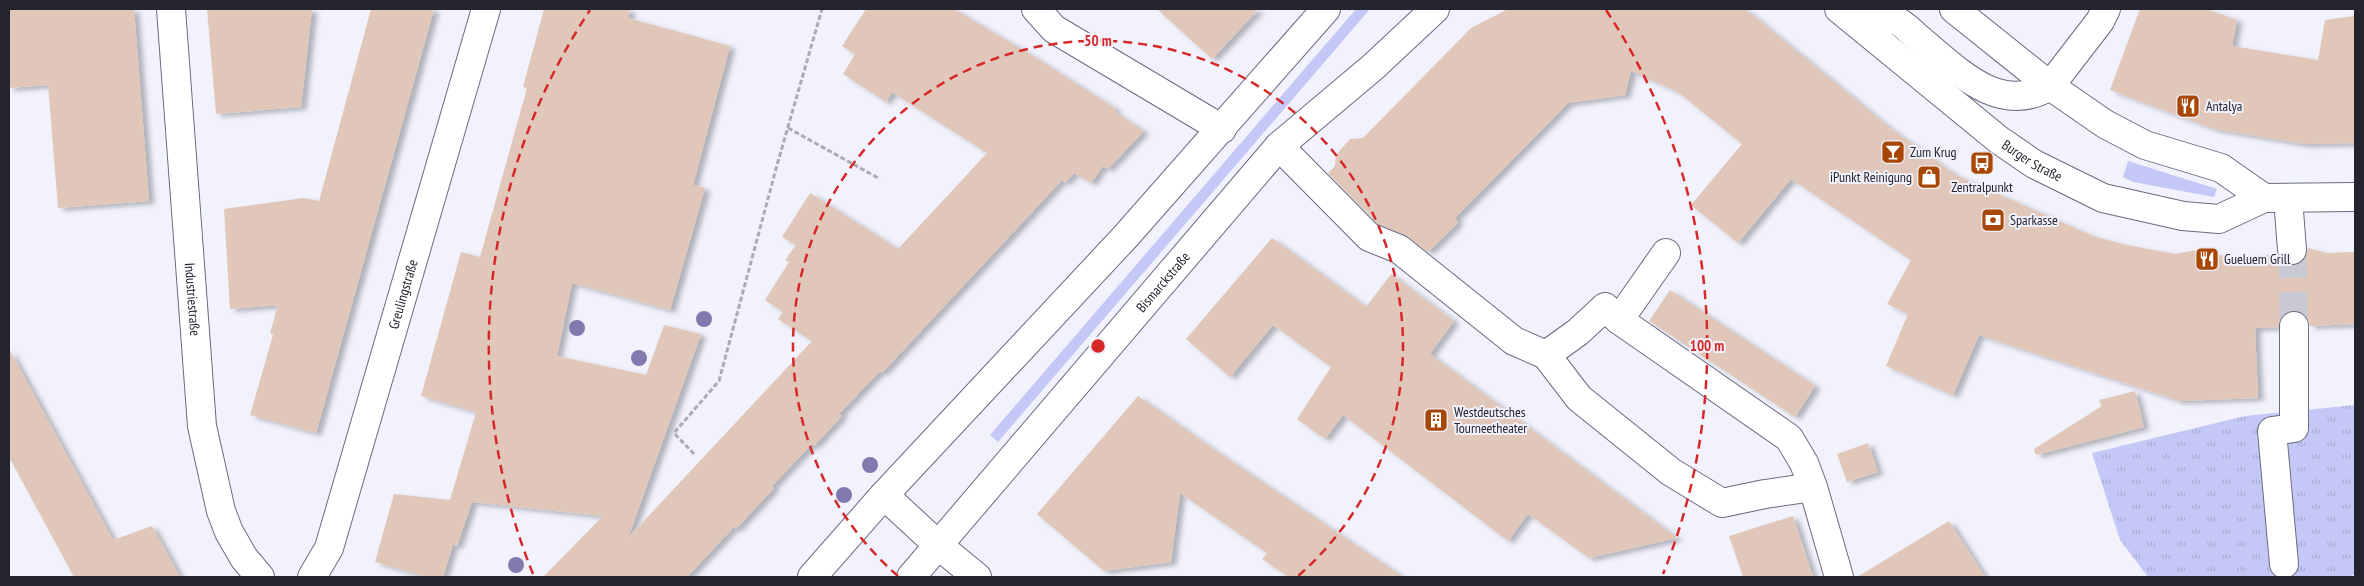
<svg xmlns="http://www.w3.org/2000/svg" width="2364" height="586" font-family="'PT Sans Narrow',sans-serif">
	<style>
		.grass { fill: #c4c8f7 }
		.park { fill: url(#park-tufts) }
		.building { fill: #e1c7ba; filter: url(#shadow) }
		.lines { fill: none; stroke-linecap: round; stroke-linejoin: round }
		.minor-tunnel { stroke: #c8c9d3; stroke-width: 28; stroke-dasharray: 28 14; stroke-linecap: butt }
		.minor-casing { stroke: #696b81; stroke-width: 30 }
		.major-casing { stroke: #696b81; stroke-width: 30 }
		.path { stroke: #aaabb5; stroke-width: 3; stroke-dasharray: 5 2.5; stroke-linecap: butt }
		.minor { stroke: #fff; stroke-width: 28 }
		.major { stroke: #fff; stroke-width: 28 }
		.tree { fill: #817aae }
		.ring { fill: none; stroke: #d62828; stroke-width: 2.5; stroke-dasharray: 9 6 }
		.labels { text-anchor: middle; stroke-width: 4; stroke-linejoin: round; paint-order: stroke }
		.poi-label { font-size: 14px; fill: #23242d; stroke: #f1f2fc; text-anchor: start }
		.street-label { font-size: 14px; fill: #23242d; stroke: #f1f2fc }
		.centre { fill: #d62828; stroke: #f1f2fc; stroke-width: 2.5 }
		.ring-label { font-size: 15px; text-anchor: middle; font-weight: bold; fill: #d62828; stroke: #f1f2fc; stroke-width: 4; stroke-linejoin: round; paint-order: stroke }
	</style>
	<defs>
		<pattern id="park-tufts" width="24" height="20" patternUnits="userSpaceOnUse" patternTransform="scale(1.25)"><rect width="24" height="20" fill="#c4c8f7"/><path d="M3 7l-1-3M5 7V3M7 7l1-3M15 17l-1-3M17 17v-4M19 17l1-3" fill="none" stroke="#a8acd4"/></pattern>
		<filter id="shadow"><feDropShadow dx="5.5" dy="3" stdDeviation="2.5" flood-color="#0004"/></filter>
	</defs>
	<rect width="100%" height="100%" fill="#f1f2fc"/>
	<path class="grass" d="M1356 9H1370L998 442 990 435Z
		M2128 161 2217 189 2214 197 2133 182 2123 177Z"/>
	<path class="park" d="M2355 405V574L2349 577H2148L2120 540 2092 453 2245 416Z"/>
	<path class="building" d="M9 9H134L149 201 58 208 48 85 9 88Z
		M207 9H312L301 107 216 114Z
		M371 9H434L316 433 250 415 273 335 270 333 278 305 230 309 224 209 303 198 319 201Z
		M544 9H630L628 18 730 46 693 185 705 188 670 310 572 283 557 356 646 375 664 325 701 334 628 538 812 341 778 319 783 312 765 300 789 262 785 260 796 245 782 237 810 193 898 249 987 153 892 92 886 102 843 74 855 54 842 46 866 9H954L1033 56 1116 109 1115 112 1144 131 1108 169 1103 166 1091 183 1074 173 1065 183 1062 180 882 373 880 371 839 414 842 416 814 446 812 444 772 486 774 488 736 529 734 527 687 577H543L603 516 472 502 457 546 453 544 443 577H427L375 562 394 494 450 500 476 412 421 396 461 252 480 257 527 88 523 87Z
		M1157 9H1259L1212 59Z
		M1508 9H1745L1890 128 1956 175 2093 236 2127 245 2175 254 2196 250 2217 254 2224 257 2278 255 2285 264 2293 266 2301 263 2306 256 2308 248 2327 253 2355 252V324L2310 326 2308 319 2302 313 2294 310 2287 312 2281 318 2278 327 2255 328 2258 398 2180 401 1979 335 1953 395 1886 366 1908 314 1887 304 1911 260 1791 179 1738 243 1691 205 1742 144 1678 92 1631 71 1625 95 1568 103 1455 218 1458 223 1428 252 1405 235 1378 224 1328 173 1335 166 1336 155 1350 139 1363 138 1471 28Z
		M2140 9H2206L2237 20 2232 46 2318 60 2325 20 2355 16V143L2305 144 2214 129 2110 90Z
		M1272 238 1366 307 1391 274 1454 321 1430 354 1677 538 1589 558 1528 514 1508 541 1343 415 1325 439 1297 419 1331 367 1273 325 1230 377 1186 339Z
		M1670 290 1815 386 1795 417 1649 321Z
		M9 349 113 540 152 526 180 577H74L9 457Z
		M2135 391 2144 427 2036 455 2034 449 2102 406 2099 400Z
		M1138 396 1209 446 1403 577H1289L1262 559 1267 553 1180 493 1171 562 1104 571 1037 514Z
		M1868 443 1878 472 1847 482 1837 454Z
		M1793 516 1813 577H1743L1729 536Z
		M1949 521 1985 577H1857Z"/>
	<g class="lines">
		<path class="minor-tunnel" d="M2292 250 2294 326"/>
		<g class="minor-casing">
			<g id="minor">
				<path id="s1" d="M171 9 202 426 221 511 229 532 244 558 260 577"/>
				<path d="M1036 9 1054 29 1222 129"/>
				<path d="M2050 86 2100 21 2106 9"/>
				<path d="M1279 146 1369 237 1399 249 1514 341 1546 355"/>
				<path d="M2288 198 2292 250"/>
				<path d="M1619 320 1666 253"/>
				<path d="M1813 487 1765 494 1722 503 1671 472 1579 398 1546 355 1578 332 1605 307 1619 320 1789 438 1804 463 1813 487 1839 577"/>
				<path d="M938 545 977 577"/>
				<path d="M2284 564 2272 431 2294 428V326"/>
				<path id="s2" d="M312 577 329 548 486 9"/>
			</g>
		</g>
		<g class="major-casing">
			<g id="major">
				<path id="s3" d="M1839 9 1999 140 2034 164 2103 198 2183 216 2219 219 2264 198 2355 197"/>
				<path d="M1954 9 2050 86 2105 124 2145 145 2221 168 2264 198"/>
				<path d="M1855 21C1864 21 1889 18 1897 21 1904 24 1912 33 1918 38 1956 69 1999 117 2050 86"/>
				<path d="M884 495 938 545"/>
				<path d="M812 577 884 495 1126 236 1326 9"/>
				<path id="s4" d="M911 577 1279 146 1373 67 1435 9"/>
			</g>
		</g>
		<path class="path" d="M788 128 880 179
			M694 454 674 433 719 381 777 165 822 9"/>
		<use href="#minor" class="minor"/>
		<use href="#major" class="major"/>
	</g>
	<g class="tree">
		<circle cx="704" cy="319" r="8"/>
		<circle cx="577" cy="328" r="8"/>
		<circle cx="639" cy="358" r="8"/>
		<circle cx="870" cy="465" r="8"/>
		<circle cx="844" cy="495" r="8"/>
		<circle cx="516" cy="565" r="8"/>
	</g>
	<g class="ring">
		<path d="M898 576A305 305 0 1 1 1298 576"/>
		<path d="M533 574A609 609 0 0 1 590 10M1606 10A609 609 0 0 1 1663 574"/>
	</g>
	<defs>
		<g id="restaurant-square" transform="scale(1.25)"><rect x="-9" y="-9" width="18" height="18" rx="4" fill="#a84703" stroke="#f1f2fc"/><path d="M-5-6h1v4h1v-4h1v4h1v-4h1v5L-1.5 .5V6h-2V.5L-5-1ZM5-6V6H3V1.5H1.5Q1.5-4 5-6Z" fill="#fff"/></g>
		<g id="bar-square" transform="scale(1.25)"><rect x="-9" y="-9" width="18" height="18" rx="4" fill="#a84703" stroke="#f1f2fc"/><path d="M-6-5H6L.8 .8V4.5H3.5V6h-7V4.5H-.8V.8Z" fill="#fff"/></g>
		<g id="bus-square" transform="scale(1.25)"><rect x="-9" y="-9" width="18" height="18" rx="4" fill="#a84703" stroke="#f1f2fc"/><path d="M-5-6H5V4H4V6H2V4H-2V6H-4V4H-5ZM-3.5-4V0h7V-4ZM-3.5 1.2v1.5H-2V1.2ZM2 1.2v1.5H3.5V1.2Z" fill="#fff"/></g>
		<g id="shop-square" transform="scale(1.25)"><rect x="-9" y="-9" width="18" height="18" rx="4" fill="#a84703" stroke="#f1f2fc"/><path d="M-5-2.5h2.3a2.7 3.5 0 0 1 5.4 0H5L5.5 6h-11ZM-1.5-2.5h3a1.5 2.3 0 0 0-3 0Z" fill="#fff"/></g>
		<g id="bank-square" transform="scale(1.25)"><rect x="-9" y="-9" width="18" height="18" rx="4" fill="#a84703" stroke="#f1f2fc"/><path d="M-6-4H6V4H-6ZM0-2.3a2.3 2.3 0 1 0 0 4.6a2.3 2.3 0 1 0 0-4.6Z" fill="#fff"/></g>
		<g id="building-square" transform="scale(1.25)"><rect x="-9" y="-9" width="18" height="18" rx="4" fill="#a84703" stroke="#f1f2fc"/><path d="M-4-6H4V6H1V3H-1V6H-4ZM-2.5-4.3h1.7v1.8h-1.7ZM.8-4.3h1.7v1.8H.8ZM-2.5-1h1.7V.8h-1.7ZM.8-1h1.7V.8H.8Z" fill="#fff"/></g>
	</defs>
	<g fill-rule="evenodd">
		<use href="#restaurant-square" x="2188" y="106"/>
		<use href="#bar-square" x="1893" y="152"/>
		<use href="#bus-square" x="1982" y="163"/>
		<use href="#shop-square" x="1929" y="177"/>
		<use href="#bank-square" x="1993" y="220"/>
		<use href="#restaurant-square" x="2207" y="259"/>
		<use href="#building-square" x="1436" y="420"/>
	</g>
	<g class="labels">
		<g class="poi-label">
			<text x="2206" y="111">Antalya</text>
			<text x="1910" y="157">Zum Krug</text>
			<text x="1912" y="182" text-anchor="end">iPunkt Reinigung</text>
			<text x="1982" y="192" text-anchor="middle">Zentralpunkt</text>
			<text x="2010" y="225">Sparkasse</text>
			<text x="2224" y="264">Gueluem Grill</text>
			<text x="1454" y="417">Westdeutsches<tspan x="1454" dy="16">Tourneetheater</tspan></text>
		</g>
		<g class="street-label">
			<text dy="5" stroke="none"><textPath href="#s3" startOffset="246">Burger Straße</textPath></text>
			<text dy="5" stroke="none"><textPath href="#s4" startOffset="388">Bismarckstraße</textPath></text>
			<text dy="5" stroke="none"><textPath href="#s2" startOffset="298">Greulingstraße</textPath></text>
			<text dy="5" stroke="none"><textPath href="#s1" startOffset="291">Industriestraße</textPath></text>
		</g>
	</g>
	<circle cx="1098" cy="346" r="8" class="centre"/>
	<g class="ring-label">
		<text x="1098" y="46">50 m</text>
		<text x="1707" y="351">100 m</text>
	</g>
	<rect width="2364" height="586" fill="none" stroke="#23242d" stroke-width="20"/>
</svg>
